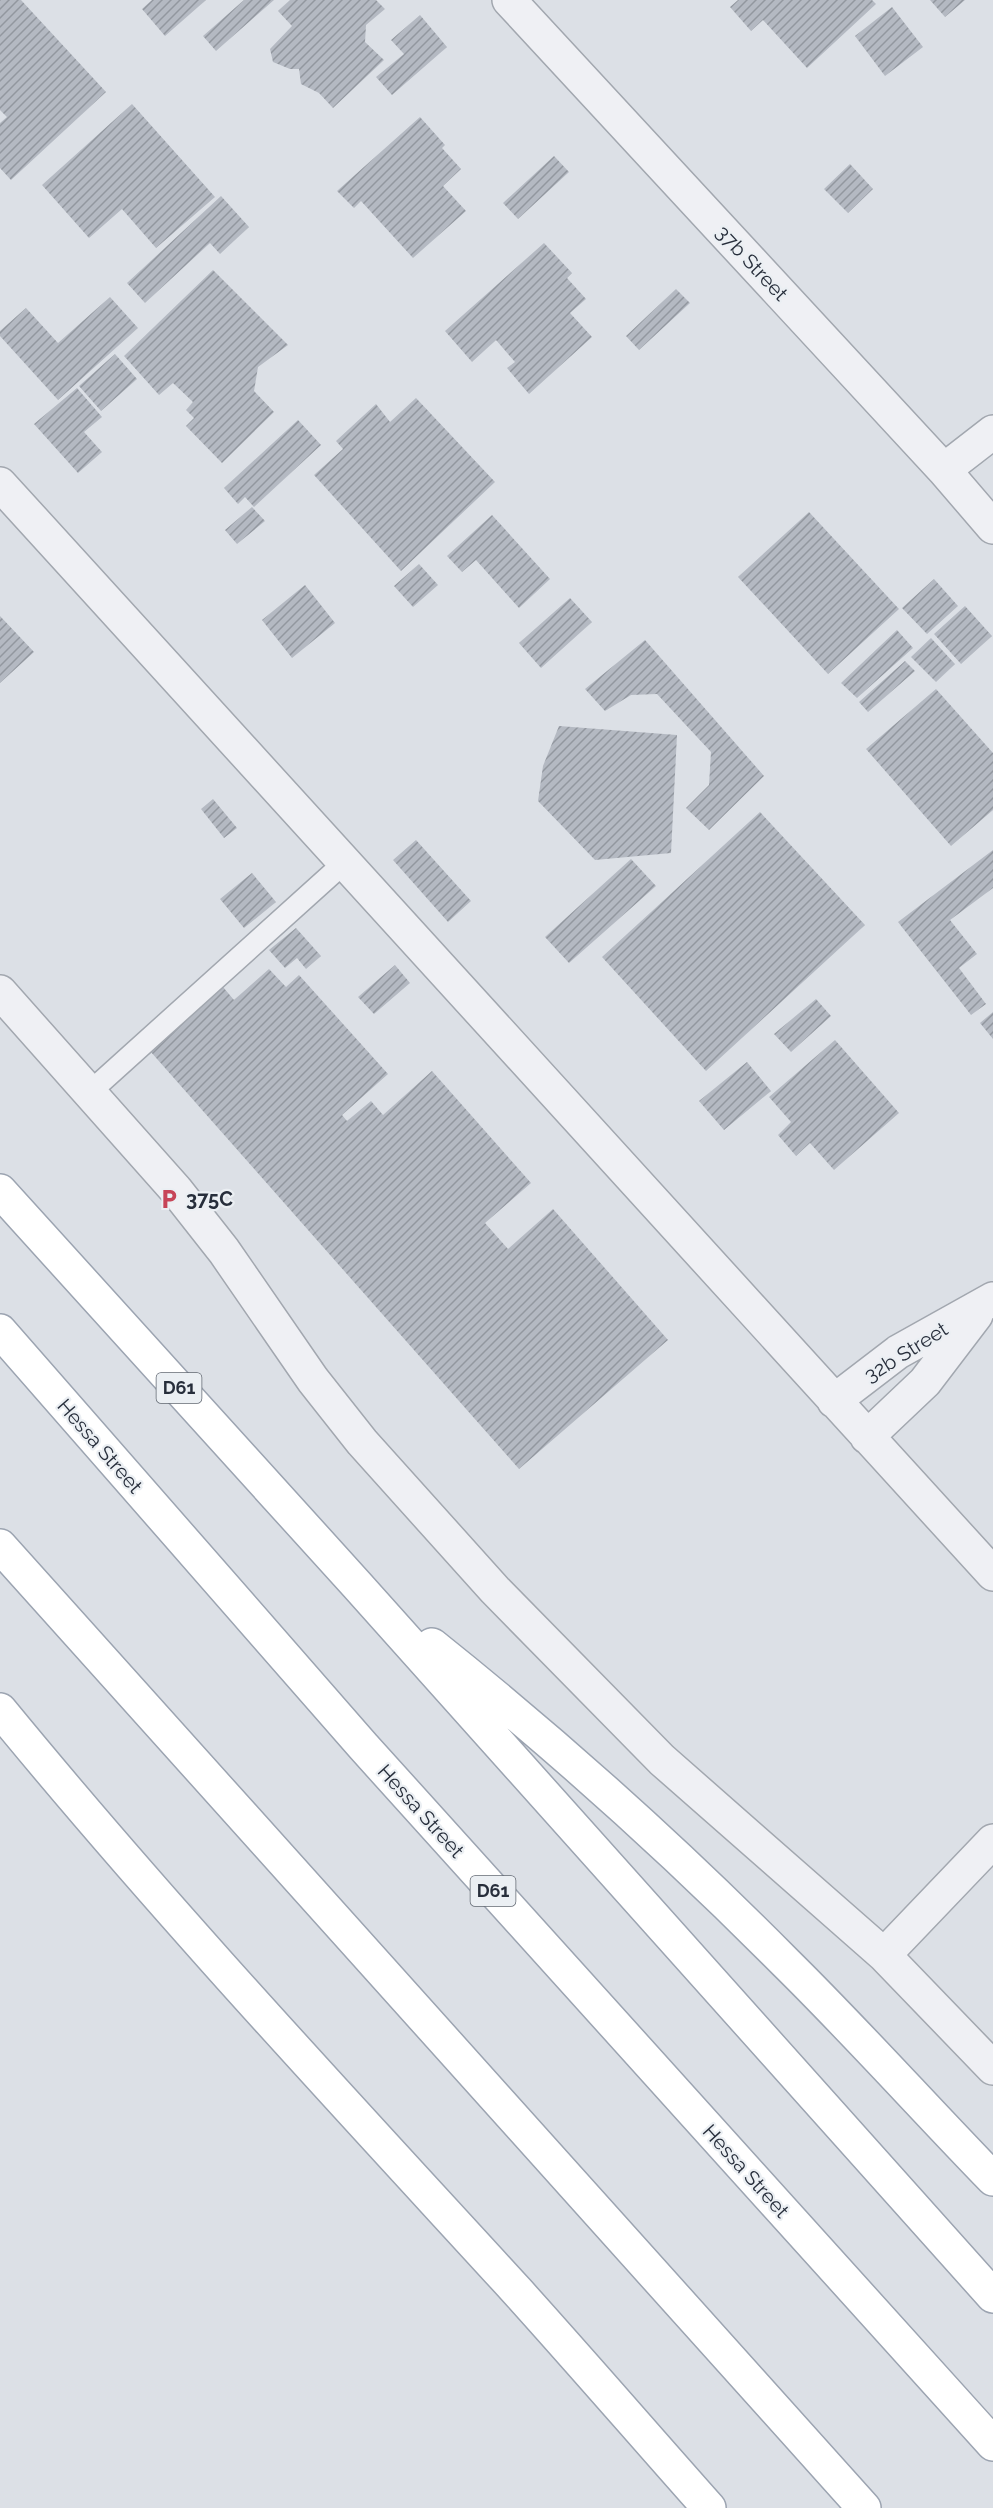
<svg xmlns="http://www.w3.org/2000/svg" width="993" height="2508" font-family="Raleway,sans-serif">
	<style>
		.building { fill: url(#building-hatch) }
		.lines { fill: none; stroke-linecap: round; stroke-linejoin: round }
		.service-casing { stroke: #a2a7af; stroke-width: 24 }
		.minor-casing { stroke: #a2a7af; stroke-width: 36 }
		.primary-casing { stroke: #9ca4b1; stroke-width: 36 }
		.service { stroke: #eff0f4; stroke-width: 21 }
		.minor { stroke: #eff0f4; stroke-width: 33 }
		.primary { stroke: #fff; stroke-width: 33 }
		.labels { text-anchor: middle; stroke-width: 4.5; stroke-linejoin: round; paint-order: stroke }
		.shield { fill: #ebeff3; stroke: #626872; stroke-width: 1.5 }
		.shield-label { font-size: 18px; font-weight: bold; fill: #272e3b }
		.street-label { font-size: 20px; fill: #272e3b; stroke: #ebeff3 }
		.poi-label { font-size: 20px; font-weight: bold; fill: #272e3b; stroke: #ebeff3; text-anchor: start }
	</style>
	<defs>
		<pattern id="building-hatch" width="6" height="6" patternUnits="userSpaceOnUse" patternTransform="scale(1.5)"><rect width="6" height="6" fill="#b4b9c2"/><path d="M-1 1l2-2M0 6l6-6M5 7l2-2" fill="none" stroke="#92979f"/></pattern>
	</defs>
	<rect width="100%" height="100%" fill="#dce0e6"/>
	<path class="building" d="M0 0H21L106 92 11 180 0 168V123L7 117 0 110Z
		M152 0H206L165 36 142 9Z
		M244 0H274L216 51 203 36Z
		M290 0H376L385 9 366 25 365 42 384 60 333 108 319 93 301 84 299 69H290L273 62 270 49 292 26 278 11Z
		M738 0H872L876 4 807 68 763 20 751 31 730 7Z
		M930 0H965L945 17Z
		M892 7 923 47 885 76 855 36Z
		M420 15 447 47 392 95 376 77 404 54 391 40Z
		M132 104 215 197 156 248 122 209 89 238 42 185Z
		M420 117 445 145 442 148 461 169 443 186 466 211 413 258 361 201 354 208 337 191Z
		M554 156 569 172 518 219 503 203Z
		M850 164 873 189 848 213 824 189Z
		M221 196 249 227 220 254 210 243 145 303 127 283Z
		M544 243 572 273 567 278 586 299 570 313 592 337 529 394 507 368 515 362 496 340 472 362 445 331Z
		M213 270 288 345 258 367 254 391 274 412 222 463 186 426 194 418 186 410 193 402 173 383 159 395 124 356Z
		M676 289 690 303 639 350 626 336Z
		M110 297 138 328 58 400 0 336V331L26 308 58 343Z
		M115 354 137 379 101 411 79 386Z
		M77 388 102 417 84 432 102 452 78 473 34 424Z
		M416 398 495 482 401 571 314 475 343 449 336 441 376 404 390 422Z
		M298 420 321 445 254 507 245 497 238 504 224 488Z
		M252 507 265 521 237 544 225 530Z
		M809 512 899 609 828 674 738 577Z
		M492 515 550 579 519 608 476 560 462 572 447 556Z
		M419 564 438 585 413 607 394 586Z
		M934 579 958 606 927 634 902 608Z
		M305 585 335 623 292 658 262 620Z
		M570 598 592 622 541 668 519 643Z
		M965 606 992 636 961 664 934 634Z
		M0 616 34 652 0 683Z
		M897 630 913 648 857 698 841 683Z
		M931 638 955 664 936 682 911 657Z
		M645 640 764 776 709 830 686 808 709 785 711 752 657 694 631 695 605 711 585 689Z
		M905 661 915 671 868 712 859 702Z
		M936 689 993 753V810L951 846 866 749Z
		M559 726 677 735 671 853 595 860 538 801 543 766Z
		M213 799 237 828 224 838 201 809Z
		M760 812 865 925 706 1071 602 957Z
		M416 840 471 901 448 922 393 860Z
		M993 850V888L950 920 977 954 959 968 986 1004 971 1015 898 922Z
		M631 859 656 886 569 963 545 937Z
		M252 873 276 902 244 928 220 899Z
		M296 928 321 956 306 969 297 958 285 968 269 950Z
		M395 965 410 983 374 1014 358 997Z
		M269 969 286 987 299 975 388 1074 342 1115 347 1121 371 1101 383 1115 432 1071 531 1183 485 1223 508 1249 553 1209 668 1340 519 1469 150 1051 223 987 234 1000Z
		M816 999 831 1016 791 1052 774 1034Z
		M993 1012V1039L980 1023Z
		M835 1040 899 1113 834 1170 810 1143 796 1156 778 1135 791 1122 769 1097Z
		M747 1062 771 1091 724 1130 699 1101Z"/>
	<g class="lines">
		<g class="service-casing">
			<path id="service" d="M90 1092 344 863"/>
		</g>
		<g class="minor-casing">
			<path id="minor" d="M509 0 944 470 993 527
				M944 470 993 432
				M0 484 993 1574
				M0 992 176 1190 224 1251 313 1380 362 1442 495 1590 662 1760 884 1955 993 2068
				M834 1401 898 1352 993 1299
				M867 1437 925 1382 976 1315
				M884 1955 993 1841"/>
		</g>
		<g class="primary-casing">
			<path id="primary" d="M0 1191 357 1585 993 2296
				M0 1331 363 1746 993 2444
				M0 1546 864 2508
				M432 1645C556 1744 674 1850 786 1963 857 2033 923 2107 993 2179
				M0 1710C165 1911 342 2100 517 2291 582 2363 645 2436 709 2508"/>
		</g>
		<use href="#service" class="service"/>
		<use href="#minor" class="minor"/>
		<use href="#primary" class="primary"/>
	</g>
	<defs>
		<g id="parking-bare" transform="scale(1.62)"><path d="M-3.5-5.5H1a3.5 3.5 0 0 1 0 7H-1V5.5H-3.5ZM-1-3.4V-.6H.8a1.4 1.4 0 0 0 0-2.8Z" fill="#c74558" stroke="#ebeff3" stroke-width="2.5" paint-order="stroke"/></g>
	</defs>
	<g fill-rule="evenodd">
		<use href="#parking-bare" x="169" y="1199"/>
	</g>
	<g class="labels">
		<g class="shield">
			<rect x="156.5" y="1373" width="45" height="30" rx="4.5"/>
			<rect x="470.5" y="1876" width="45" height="30" rx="4.5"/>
		</g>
		<g class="shield-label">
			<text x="179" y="1394">D61</text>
			<text x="493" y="1897">D61</text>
		</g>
		<g class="street-label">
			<text transform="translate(752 263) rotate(47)" y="7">37b Street</text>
			<text transform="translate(906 1352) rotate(-32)" y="7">32b Street</text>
			<text transform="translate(100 1446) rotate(49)" y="7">Hessa Street</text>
			<text transform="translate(421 1811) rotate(48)" y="7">Hessa Street</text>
			<text transform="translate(746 2171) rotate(48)" y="7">Hessa Street</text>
		</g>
		<g class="poi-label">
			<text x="186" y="1206">375C</text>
		</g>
	</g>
</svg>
